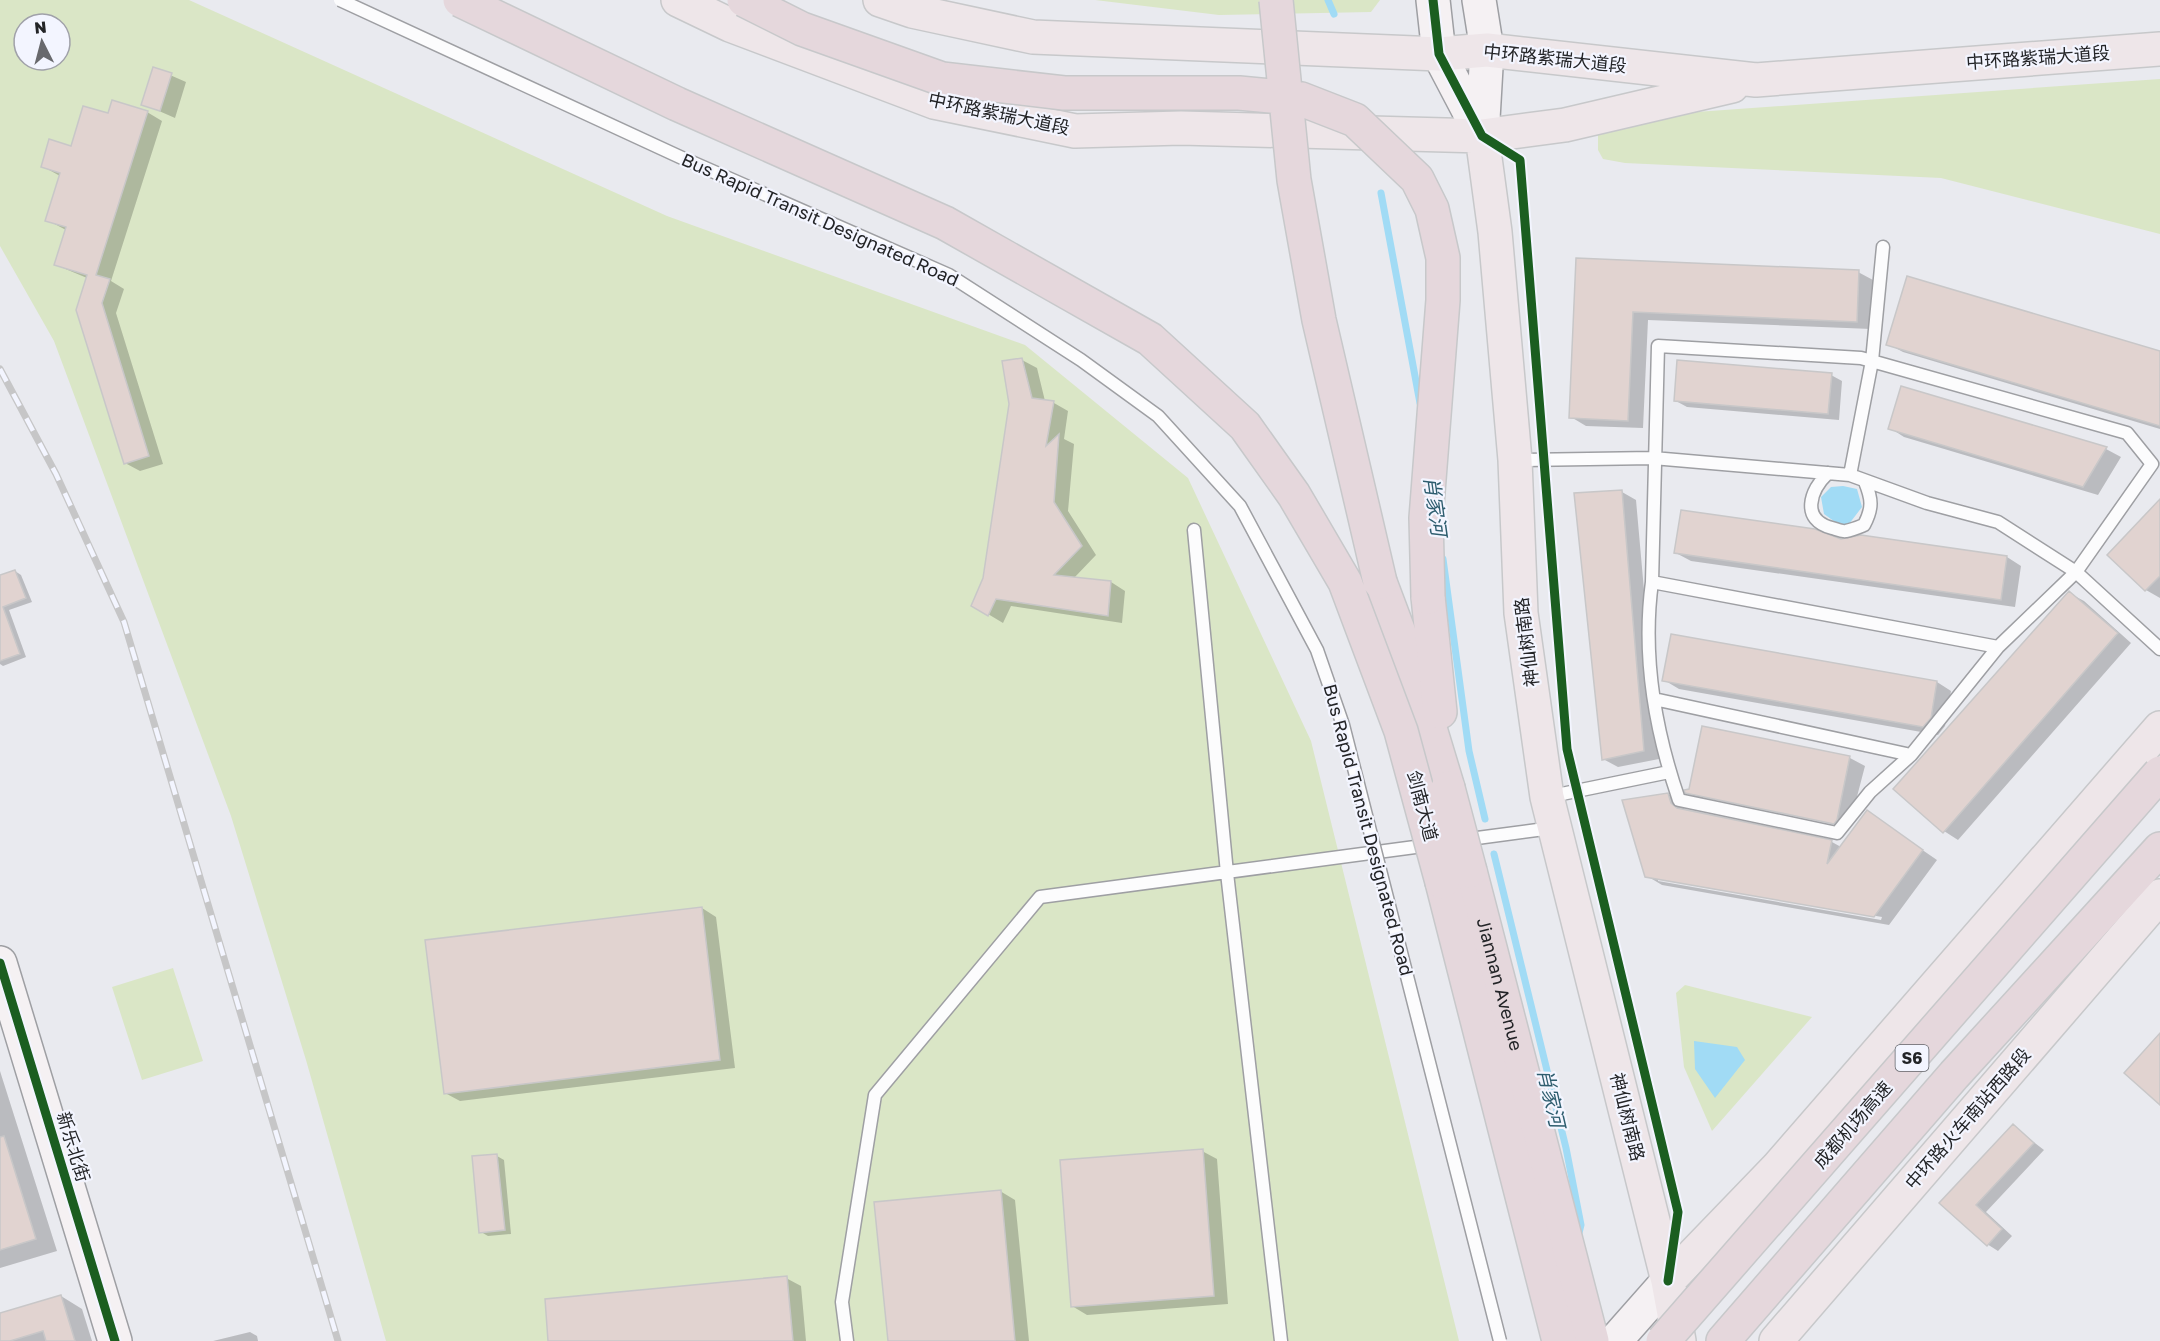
<svg xmlns="http://www.w3.org/2000/svg" width="2160" height="1341" font-family="'Golos Text','Noto Sans SC',sans-serif">
	<style>
		.green { fill: #dae6c6; fill-rule: evenodd }
		.water { fill: #a1dbf5 }
		.shadow { fill: #0003; fill-rule: evenodd }
		.lines { fill: none; stroke-linecap: round; stroke-linejoin: round }
		.stream { stroke: #a1dbf5; stroke-width: 7 }
		.building { fill: #e1d3d0; stroke: #c8c7c8; stroke-width: 1.5 }
		.lane-casing { stroke: #9e9fa3; stroke-width: 15 }
		.secondary-casing { stroke: #9e9fa3; stroke-width: 36 }
		.primary-casing { stroke: #c7c8ca; stroke-width: 36 }
		.highway-casing { stroke: #c7c8ca; stroke-width: 36 }
		.lane { stroke: #fcfcfd; stroke-width: 12 }
		.secondary { stroke: #f5f1f3; stroke-width: 33 }
		.primary { stroke: #eee6e9; stroke-width: 33 }
		.highway { stroke: #e5d7dc; stroke-width: 33 }
		.rail-casing { stroke: #c6c6c7; stroke-width: 7 }
		.rail { stroke: #f3f5ff; stroke-width: 4.5; stroke-dasharray: 14; stroke-linecap: butt }
		.lane-bridge-casing { stroke: #9e9fa3; stroke-width: 15; stroke-linecap: butt }
		.highway-bridge-casing { stroke: #c7c8ca; stroke-width: 36; stroke-linecap: butt }
		.lane-bridge { stroke: #fcfcfd; stroke-width: 12 }
		.highway-bridge { stroke: #e5d7dc; stroke-width: 33 }
		.cycleway-casing { stroke: #f3f5ff; stroke-width: 13 }
		.cycleway { stroke: #1b5e20; stroke-width: 9 }
		.labels { text-anchor: middle; stroke-width: 4.5; stroke-linejoin: round; paint-order: stroke }
		.shield { fill: #f3f5ff; stroke: #616368; stroke-width: 1.5 }
		.shield-label { font-size: 16px; font-weight: bold; fill: #232427 }
		.street-label { font-size: 18px; fill: #232427; stroke: #f3f5ff }
		.water-label { font-size: 20px; font-style: italic; fill: #2e5d6f; stroke: #f3f5ff }
	</style>
	<rect width="100%" height="100%" fill="#e9eaef"/>
	<path class="green" d="M0 0H189L667 216 1025 345 1188 478 1311 741 1459 1341H386L306 1060 231 816 54 341 0 246ZM24 24H60V60H24Z
		M1095 0H1380L1371 12 1219 15Z
		M2160 79V234L1941 178 1625 163 1603 159 1598 150V119Z
		M173 968 203 1061 142 1080 112 987Z
		M1685 985 1812 1017 1712 1131 1684 1067 1676 993Z"/>
	<path class="water" d="M1843 486 1857 489 1862 507 1849 524H1838L1824 514 1821 497 1831 487Z
		M1694 1041 1737 1047 1745 1060 1715 1098 1695 1069Z"/>
	<path class="shadow" d="M154 68 186 82 175 118 143 104Z
		M147 112 162 121 111 281 124 289 116 313 163 464 140 471 125 463 87 278 56 265 66 230 47 220 60 176 42 166 72 147 109 115Z
		M1578 259 1858 272 1873 280 1871 329 1648 320 1643 428 1586 426 1571 417Z
		M1888 344 2160 353V429L1903 352Z
		M1022 360 1037 368 1045 401 1054 403 1068 411 1064 439 1074 444 1068 511 1096 555 1074 578 1111 582 1125 591 1122 623 1011 606 1003 623 973 605 985 579Z
		M1831 375 1842 381 1839 420 1687 407 1676 401Z
		M1902 388 2106 449 2121 457 2098 495 1904 437 1890 428Z
		M1622 492 1636 500 1659 759 1618 767 1603 759Z
		M2160 501V598L2146 590Z
		M1841 541 2007 557 2021 566 2015 607 1691 561 1676 553Z
		M15 571 21 575 32 602 9 610 26 657 3 666 0 664V577Z
		M2069 593 2084 601 2131 643 1958 840 1944 831Z
		M1664 680 1937 682 1951 691 1945 726 1938 735 1679 689Z
		M1703 727 1850 758 1865 766 1848 831 1702 801 1687 792 1690 791ZM1703 795 1841 824V827L1703 798Z
		M1668 794 1683 803 1685 811 1832 842 1841 847 1867 812 1937 860 1889 925 1662 885 1647 876ZM1658 878 1882 917 1881 920 1658 881Z
		M702 908 716 917 735 1068 460 1101 445 1093Z
		M0 1071 57 1251 0 1268Z
		M2013 1126 2044 1150 1986 1212 2012 1236 1998 1251 1987 1244 1942 1203Z
		M1202 1151 1217 1159 1228 1304 1087 1315 1072 1306Z
		M497 1156 504 1160 511 1234 488 1236 481 1232Z
		M1000 1191 1015 1200 1029 1341H889Z
		M786 1278 801 1286 806 1341H550Z
		M61 1296 82 1309 92 1341H0V1315Z
		M250 1332 257 1336 258 1341H213Z"/>
	<g class="lines">
		<path class="stream" d="M1328 0 1334 14
			M1381 193 1420 403
			M1443 559 1469 751 1485 819
			M1494 854 1566 1148 1581 1225 1578 1237"/>
	</g>
	<path class="building" d="M153 67 172 73 160 111 141 105Z
		M112 100 148 111 96 275 110 279 102 303 149 456 124 464 76 310 87 275 54 265 66 227 45 221 60 173 41 167 49 139 71 146 83 106 108 113Z
		M1576 258 1859 270 1857 322 1633 312 1628 421 1569 418Z
		M1907 276 2160 351V426L1886 345Z
		M1022 358 1032 398 1054 401 1046 446 1059 434 1054 502 1082 546 1054 575 1111 581 1108 616 996 599 988 616 971 606 983 578 1009 404 1002 361Z
		M1677 360 1832 373 1828 414 1674 401Z
		M1901 386 2107 447 2083 487 1888 429Z
		M1622 490 1644 751 1602 760 1574 493Z
		M2160 499V576L2145 591 2107 555Z
		M1681 510 1815 529 1841 539 1861 535 2007 556 2001 600 1674 553Z
		M15 570 26 598 3 607 20 654 0 661V575Z
		M2069 591 2118 633 1943 833 1893 789Z
		M1671 634 1937 681 1931 718 1923 727 1662 681Z
		M1702 726 1850 756 1837 820 1834 824 1685 793 1684 790 1689 789Z
		M1668 793 1671 803 1677 808 1832 840 1827 864 1867 810 1923 850 1874 917 1645 877 1622 800Z
		M702 907 720 1060 444 1094 425 940Z
		M2160 1033V1105L2124 1073Z
		M2013 1124 2034 1143 1976 1205 2002 1229 1987 1246 1939 1203Z
		M4 1136 36 1239 0 1250V1137Z
		M1203 1149 1214 1296 1071 1307 1060 1160Z
		M497 1154 505 1230 479 1233 472 1156Z
		M1001 1190 1015 1341H888L874 1202Z
		M787 1276 793 1341H548L545 1299Z
		M61 1295 75 1341H46L43 1331 10 1341H0V1313Z"/>
	<g class="lines">
		<g class="lane-casing">
			<path id="lane" d="M1658 346 1861 358 2127 433 2152 464 2076 572 1998 647 1911 755 1870 792 1837 833 1679 800C1655 730 1642 655 1652 582Z
				M1516 460 1653 458 1850 475 1927 503 1998 522 2076 572 2160 649
				M1828 473C1810 490 1800 520 1832 528 1836 529 1842 532 1846 531 1852 530 1859 527 1864 525 1873 508 1872 499 1865 482
				M1850 475 1872 361 1883 247
				M1194 530 1227 873 1281 1341
				M1652 582 1998 647
				M1654 699 1911 755
				M1547 797 1669 772
				M1462 840 1552 828
				M847 1341 842 1302 875 1095 1040 897 1430 845"/>
		</g>
		<g class="secondary-casing">
			<path id="secondary" d="M1433 0 1439 54 1482 136
				M1479 0 1487 50 1482 136
				M0 963 115 1341
				M1615 1341 1668 1281"/>
		</g>
		<g class="primary-casing">
			<path id="primary" d="M678 0 730 25 934 102 1075 131 1181 128 1482 136 1565 125 1732 86
				M880 0 912 11 1033 37 1439 54 1487 50 1756 80 2160 49
				M1482 136 1495 232 1515 460 1521 613 1547 797 1668 1281 1679 1341
				M1668 1281 1777 1168 2160 728
				M1776 1341 2160 896"/>
		</g>
		<g class="highway-casing">
			<g id="highway">
				<path d="M1380 582 1409 659 1448 788"/>
				<path d="M1428 597 1440 712"/>
				<path id="s1" d="M1470 871 1592 1341"/>
				<path d="M1442 882 1559 1341"/>
				<path d="M1723 1341 1954 1075 2160 849"/>
			</g>
		</g>
		<use href="#lane" class="lane"/>
		<use href="#secondary" class="secondary"/>
		<use href="#primary" class="primary"/>
		<use href="#highway" class="highway"/>
		<g class="rail-casing">
			<path id="rail" d="M0 369 56 474 124 622 338 1341"/>
		</g>
		<use href="#rail" class="rail"/>
		<g class="lane-bridge-casing">
			<path id="lane-bridge" d="M340 0 680 157 949 275 1081 360 1158 416 1240 506 1317 650 1343 725 1500 1341"/>
		</g>
		<g class="highway-bridge-casing">
			<path id="highway-bridge" d="M460 0 677 104 945 223 1150 339 1245 426 1294 495 1345 582 1401 731 1442 882
				M744 0 802 29 942 79 1064 93H1239L1301 99 1355 120 1417 179 1432 209 1443 258V300L1426 518 1428 597
				M1276 0 1294 180 1319 320 1380 582
				M1448 788 1470 871
				M1663 1341 2160 773"/>
		</g>
		<use href="#lane-bridge" class="lane-bridge"/>
		<use href="#highway-bridge" class="highway-bridge"/>
		<g class="cycleway-casing">
			<path id="cycleway" d="M1433 0 1439 54 1482 136 1520 160 1567 749 1678 1212 1668 1281
				M0 963 115 1341"/>
		</g>
		<use href="#cycleway" class="cycleway"/>
	</g>
	<g class="labels">
		<rect class="shield" x="1895.5" y="1045" width="33" height="26" rx="4.5"/>
		<g class="shield-label">
			<text x="1912" y="1064">S6</text>
		</g>
		<g class="street-label">
			<text transform="translate(2038 58) rotate(-4)" y="6">中环路紫瑞大道段</text>
			<text transform="translate(1555 59) rotate(6)" y="6">中环路紫瑞大道段</text>
			<text transform="translate(999 114) rotate(12)" y="6">中环路紫瑞大道段</text>
			<text transform="translate(820 220) rotate(24)" y="6">Bus Rapid Transit Designated Road</text>
			<text transform="translate(1527 642) rotate(-97)" y="6">神仙树南路</text>
			<text transform="translate(1422 806) rotate(75)" y="6">剑南大道</text>
			<text transform="translate(1368 830) rotate(75)" y="6">Bus Rapid Transit Designated Road</text>
			<text dy="6" stroke="none"><textPath href="#s1" startOffset="117">Jiannan Avenue</textPath></text>
			<text transform="translate(1627 1117) rotate(76)" y="6">神仙树南路</text>
			<text transform="translate(1968 1119) rotate(-49)" y="6">中环路火车南站西路段</text>
			<text transform="translate(1853 1125) rotate(-49)" y="6">成都机场高速</text>
			<text transform="translate(73 1147) rotate(73)" y="6">新乐北街</text>
		</g>
		<g class="water-label">
			<text transform="translate(1435 506) rotate(82)" y="7">肖家河</text>
			<text transform="translate(1551 1098) rotate(77)" y="7">肖家河</text>
		</g>
	</g>
	<g transform="translate(42 42) rotate(354)"><circle r="28" fill="#f3f5ff" stroke="#a0a1a9" stroke-width="1.5"/>
	<path d="M0-4.5L10 22L0 15L-10 22Z" fill="#68696d"/>
	<text y="-9" font-size="16" font-weight="bold" text-anchor="middle" fill="#232427">N</text>
	</g>
</svg>
